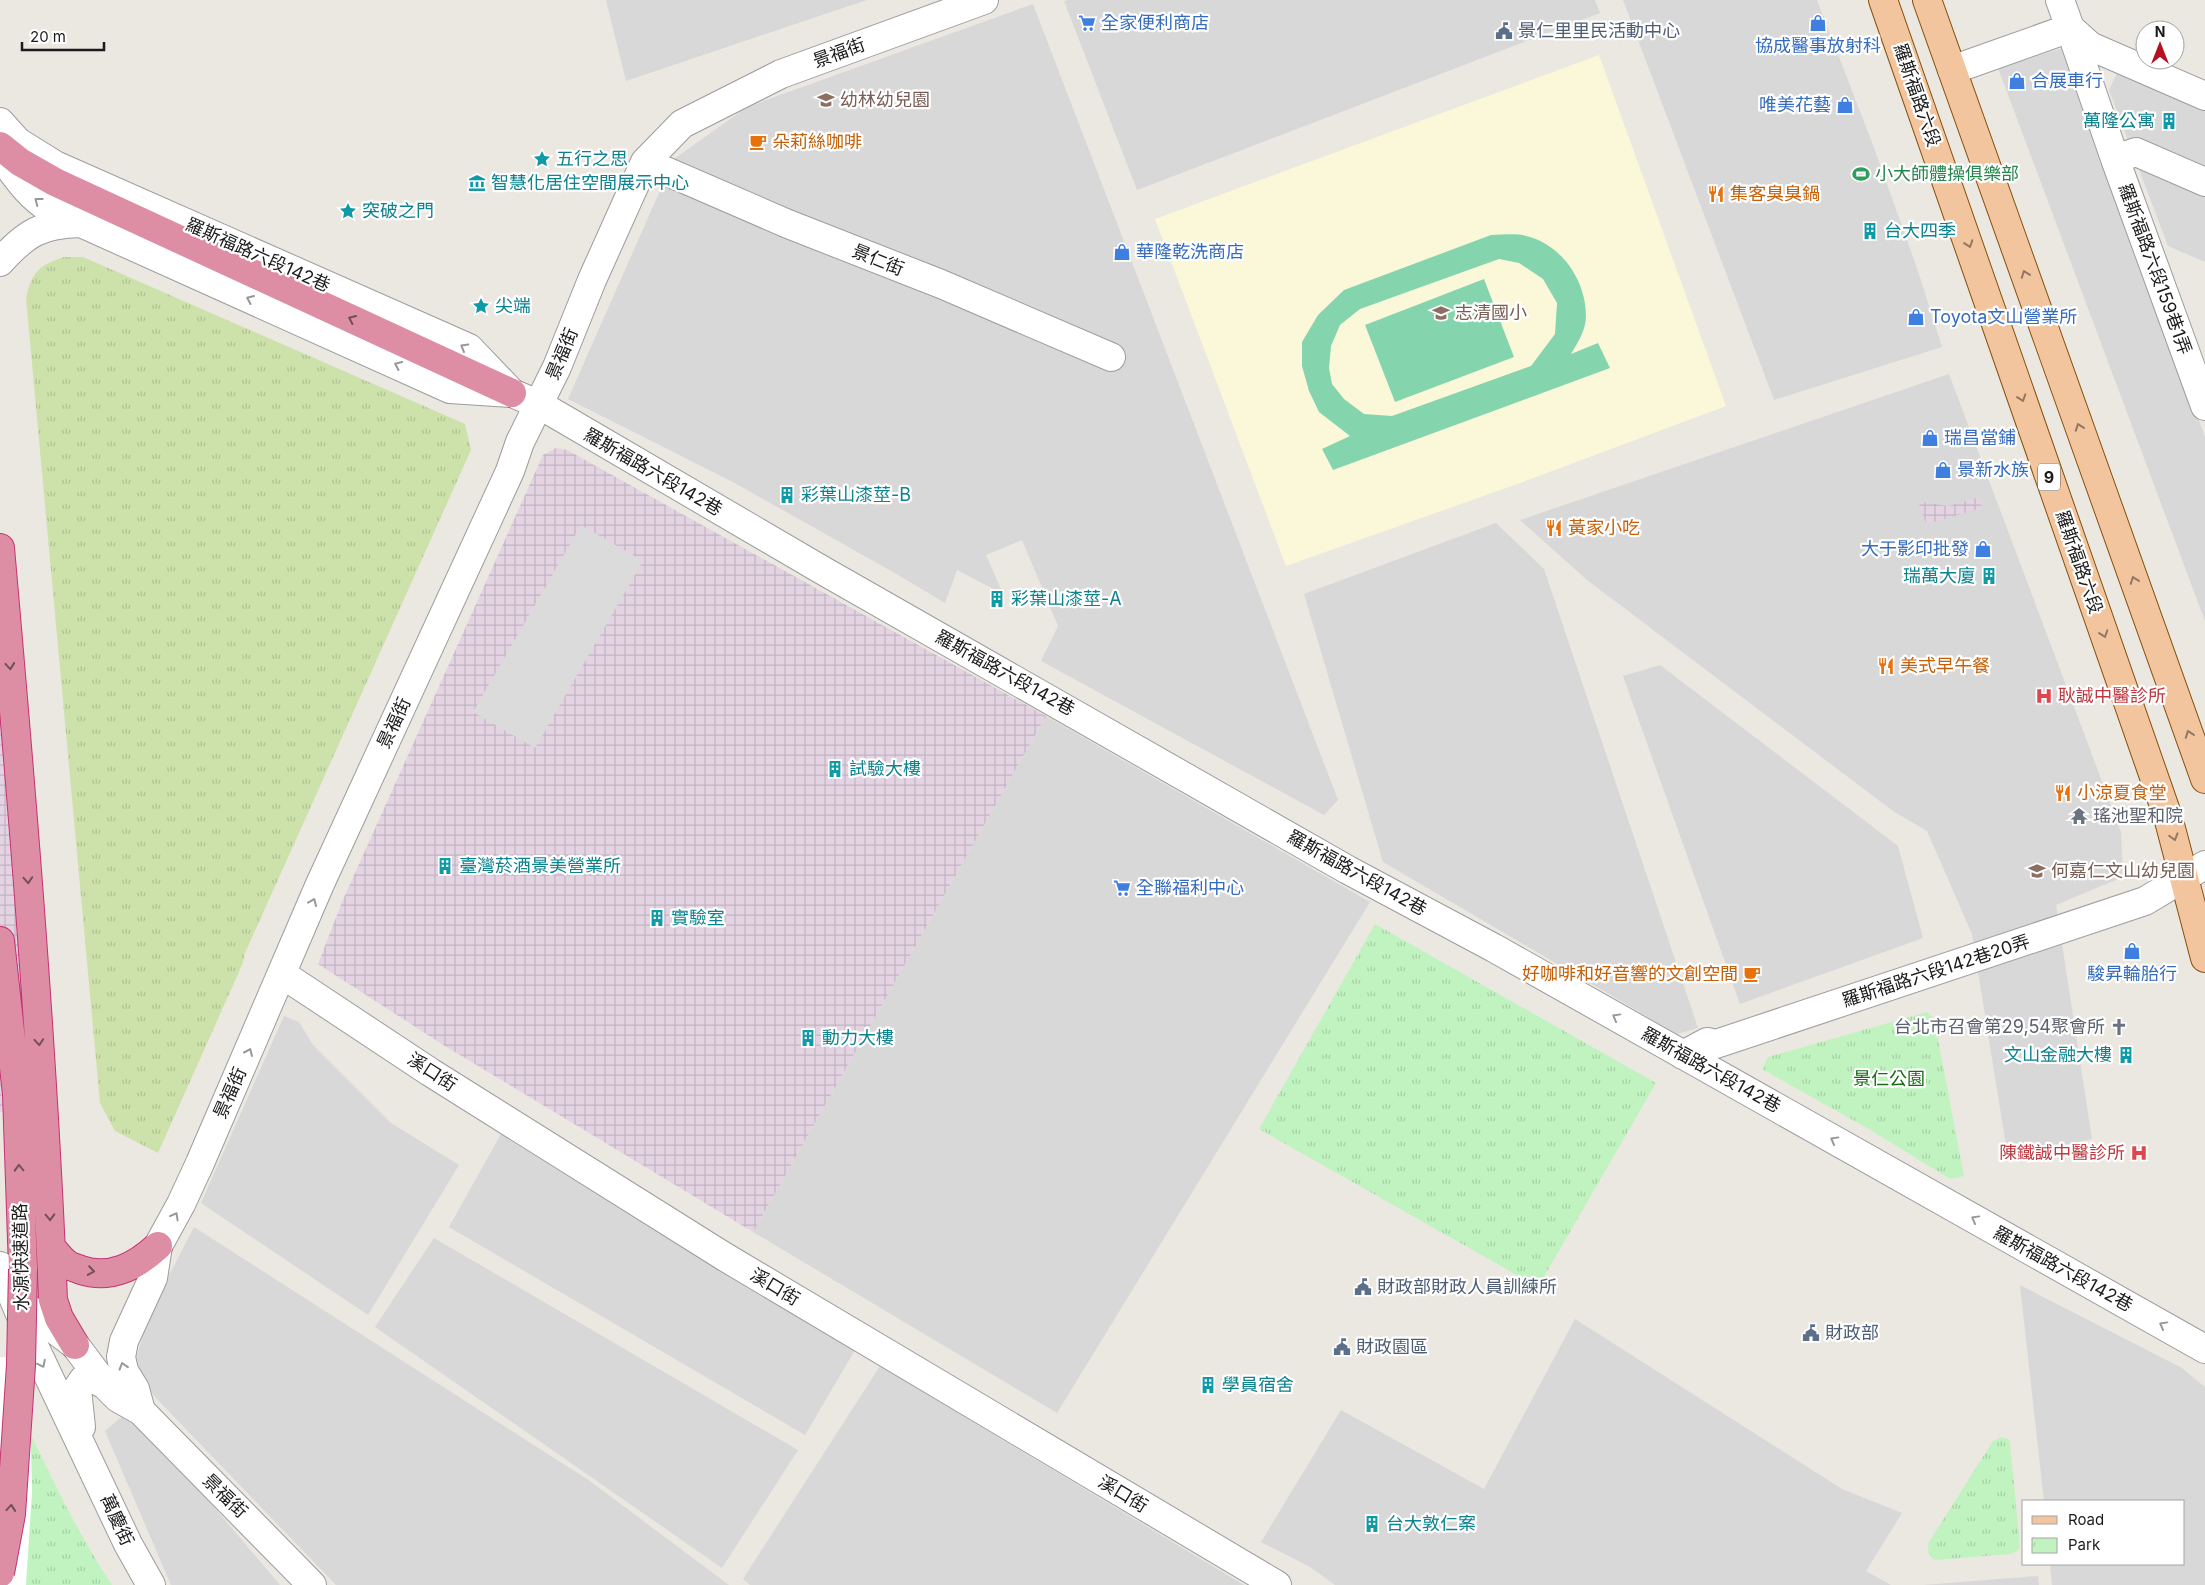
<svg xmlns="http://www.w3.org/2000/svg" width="2205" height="1585" font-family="Inter,'Noto Sans TC',sans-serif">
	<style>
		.residential { fill: #d9d8d8 }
		.industrial { fill: url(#industrial-grid) }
		.education { fill: #fbf8da }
		.grass { fill: url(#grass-tufts) }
		.park { fill: url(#park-tufts) }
		.pitch { fill: #84d5ad; fill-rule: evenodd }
		.parking { fill: #dbdbdb }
		.pier { fill: #fff }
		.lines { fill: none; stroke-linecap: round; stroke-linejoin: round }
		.minor-casing { stroke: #9c9c9c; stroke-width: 30 }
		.major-casing { stroke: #85500c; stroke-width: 30 }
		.highway-casing { stroke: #c53274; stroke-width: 30 }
		.minor { stroke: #fff; stroke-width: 28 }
		.major { stroke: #f3c59e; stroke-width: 28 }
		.highway { stroke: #dd8ea5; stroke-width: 28 }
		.highway-bridge-casing { stroke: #c53274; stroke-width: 30; stroke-linecap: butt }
		.highway-bridge { stroke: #dd8ea5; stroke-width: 28 }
		.oneway { stroke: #989898 }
		.oneway2 { stroke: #927863 }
		.oneway3 { stroke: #724f59 }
		.labels { text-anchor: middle; stroke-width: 4.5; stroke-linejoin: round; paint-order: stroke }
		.shield { fill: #fff; stroke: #5f5f5f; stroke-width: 1 }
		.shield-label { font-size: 16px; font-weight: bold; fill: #1b1b1b }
		.shop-label { font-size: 18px; fill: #366cbe; stroke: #fff; text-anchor: start }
		.service-label { font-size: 18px; fill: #4e5e75; stroke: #fff; text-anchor: start }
		.street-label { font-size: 18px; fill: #1b1b1b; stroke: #fff }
		.education-label { font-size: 18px; fill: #785e54; stroke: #fff; text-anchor: start }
		.culture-label { font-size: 18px; fill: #0d838f; stroke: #fff; text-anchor: start }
		.food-label { font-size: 18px; fill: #c56008; stroke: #fff; text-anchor: start }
		.leisure-label { font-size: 18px; fill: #27864d; stroke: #fff; text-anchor: start }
		.health-label { font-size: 18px; fill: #be3a42; stroke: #fff; text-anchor: start }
		.worship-label { font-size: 18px; fill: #5b616d; stroke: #fff; text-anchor: start }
		.park-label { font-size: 18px; fill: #166d14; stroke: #fff }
	</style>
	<defs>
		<pattern id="industrial-grid" width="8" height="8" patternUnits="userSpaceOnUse" patternTransform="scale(1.25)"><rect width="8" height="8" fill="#e4d3e3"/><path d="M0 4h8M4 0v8" fill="none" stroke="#c3b5c2"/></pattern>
		<pattern id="grass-tufts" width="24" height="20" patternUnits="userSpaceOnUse" patternTransform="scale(1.25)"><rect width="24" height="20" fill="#cce2aa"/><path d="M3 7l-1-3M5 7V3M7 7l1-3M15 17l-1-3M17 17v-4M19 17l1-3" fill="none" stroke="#afc192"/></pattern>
		<pattern id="park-tufts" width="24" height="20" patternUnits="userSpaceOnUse" patternTransform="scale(1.25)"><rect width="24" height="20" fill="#c1f3c0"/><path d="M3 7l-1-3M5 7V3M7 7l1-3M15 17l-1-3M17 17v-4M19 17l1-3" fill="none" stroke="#a5d0a4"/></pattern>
	</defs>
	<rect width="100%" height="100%" fill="#ebe7e1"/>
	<path class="residential" d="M606 0H867L626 81Z
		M1068 0H1595L1600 13 1137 190 1064 1Z
		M1623 0H1817L1873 145 1918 271 1942 347 1774 400Z
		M1033 4 1338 800 1324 815 1041 661 1058 626 1022 540 986 555 1003 594 957 570 945 603 893 572 731 481 568 399 674 159 747 107Z
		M2063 48 2205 437V621L1998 68Z
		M2118 71 2205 107V262L2168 246 2109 90Z
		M1949 374 2121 832 2123 877 2056 905 2092 1139 2008 1158 1972 934 1927 831 1893 811 1587 580 1520 520Z
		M1496 523 1544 569 1698 1028 1677 1034 1383 862 1304 594Z
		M1660 665 1898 846 1923 938 1740 1004 1623 676Z
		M1046 716 1370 902 1057 1413 753 1232Z
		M284 1016 299 1022 313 1045 391 1123 459 1165 368 1315 201 1203Z
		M502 1132 858 1345 805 1435 449 1227Z
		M194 1227 590 1481 729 1585H336L156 1398 133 1368 151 1310Z
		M434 1238 798 1450 722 1568 375 1327Z
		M2020 1285 2182 1368 2205 1387V1585H2052L2050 1564H2184V1501H2044Z
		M1575 1319 1842 1489 1902 1513 1866 1571 1891 1585H1335L1310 1567 1261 1542 1341 1410 1484 1489Z
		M880 1366 1244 1585H750L743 1579Z
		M131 1409 280 1585H171L105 1431Z
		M2038 1576 2039 1585H1923Z"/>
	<path class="industrial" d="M556 448 567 450 1046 716 753 1232 445 1046 318 964 342 902 543 455Z
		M1979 497 1982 508 1926 524 1918 501 1948 506Z
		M0 684 38 1109 0 1112Z"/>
	<path class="education" d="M1599 55 1726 406 1509 487 1286 566 1155 219Z"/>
	<path class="grass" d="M64 257H83L465 424 471 450 245 953 242 965 158 1153 115 1131 100 1103 26 298C32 272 39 265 64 257Z"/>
	<path class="park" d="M1375 924 1656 1083 1538 1287 1259 1129Z
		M1927 1012 1934 1019 1964 1176 1950 1179 1874 1132 1762 1069 1768 1057Z
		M0 1367C34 1441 67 1517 112 1585H0Z
		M2001 1437 2008 1439 2010 1443 2020 1547 2016 1552 2010 1554 1935 1560C1928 1555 1927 1551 1929 1542L1993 1441Z"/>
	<path class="pitch" d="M1491 235C1502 235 1516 233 1526 236 1561 244 1586 280 1586 316 1586 330 1578 342 1571 354L1598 343 1610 368 1333 470 1322 449 1350 436 1319 412 1309 391 1302 366V342L1318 315 1344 290ZM1499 259 1519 263 1543 279 1557 303 1555 334 1531 366 1392 416 1364 414 1344 399 1332 384 1329 368 1331 346 1340 325 1360 309Z
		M1484 279 1514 357 1395 402 1365 325Z"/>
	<path class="parking" d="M581 525 643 561 535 748 473 712Z"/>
	<path class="pier" d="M0 1357 32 1358 30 1406 32 1492 26 1585H0Z"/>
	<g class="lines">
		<g class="minor-casing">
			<path id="minor" d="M2060 0 2070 28 2090 46 2205 96
				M1952 70 2070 28 2115 159 2136 152 2205 182
				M0 122 18 142 55 165 469 348 512 393
				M0 155C15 175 28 196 50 209L450 389 512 393 540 405 822 570 1348 870 1494 948 2205 1349
				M2115 159 2205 406
				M645 162 788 224 941 284 1111 357
				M0 262C26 233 41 224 80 223
				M282 974 430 1072 725 1257 1277 1585
				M1683 1055 1707 1042 1716 1044 2145 901 2205 865
				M0 1266 27 1331 128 1544 151 1585
				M15 1295 33 1313 75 1345 105 1385 118 1398 141 1411
				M81 1427 77 1389 83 1380 94 1379 105 1385
				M312 1585 141 1411 135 1389 124 1371 121 1357 124 1341 153 1278 158 1246 181 1204 200 1163 320 884 510 471 520 442 557 367 592 280 645 162 682 124 781 74 984 0"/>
		</g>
		<g class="major-casing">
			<path id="major" d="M1883 0 2168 817 2205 958
				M1927 0 2205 779"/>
		</g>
		<g class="highway-casing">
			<path id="highway" d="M0 146 20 162 55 182 512 393
				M0 548C22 798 43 1049 53 1300L59 1318 75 1345
				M0 941 17 1094 23 1269
				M51 1247C56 1253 61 1260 67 1264 70 1267 77 1268 81 1270 111 1280 136 1266 158 1246"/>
		</g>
		<use href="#minor" class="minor"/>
		<use href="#major" class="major"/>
		<use href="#highway" class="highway"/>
		<g class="highway-bridge-casing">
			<path id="highway-bridge" d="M0 1573 11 1514 21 1365 23 1269"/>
		</g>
		<use href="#highway-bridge" class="highway-bridge"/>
	</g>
	<defs><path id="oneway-chevron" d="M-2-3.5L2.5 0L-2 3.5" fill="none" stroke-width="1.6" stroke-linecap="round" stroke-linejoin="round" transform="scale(1.25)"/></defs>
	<g class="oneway">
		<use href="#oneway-chevron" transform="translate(38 201) rotate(-142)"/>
		<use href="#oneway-chevron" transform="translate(250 299) rotate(-156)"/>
		<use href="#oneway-chevron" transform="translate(464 347) rotate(-150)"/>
		<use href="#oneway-chevron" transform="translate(398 365) rotate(-156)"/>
		<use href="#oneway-chevron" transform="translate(313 902) rotate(-67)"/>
		<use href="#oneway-chevron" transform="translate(1616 1017) rotate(-151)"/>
		<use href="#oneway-chevron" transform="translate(249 1052) rotate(-66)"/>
		<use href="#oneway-chevron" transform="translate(1834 1140) rotate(-151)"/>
		<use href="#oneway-chevron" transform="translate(175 1216) rotate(-61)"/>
		<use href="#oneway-chevron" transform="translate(1975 1219) rotate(-151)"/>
		<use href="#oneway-chevron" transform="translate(2163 1325) rotate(-151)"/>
		<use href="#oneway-chevron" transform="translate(42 1364) rotate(64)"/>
		<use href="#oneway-chevron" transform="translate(123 1366) rotate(-107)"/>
	</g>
	<g class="oneway2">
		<use href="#oneway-chevron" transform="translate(1969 244) rotate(71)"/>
		<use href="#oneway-chevron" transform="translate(2025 274) rotate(-110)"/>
		<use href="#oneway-chevron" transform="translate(2022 398) rotate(71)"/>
		<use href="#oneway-chevron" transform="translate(2079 427) rotate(-110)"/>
		<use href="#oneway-chevron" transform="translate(2134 580) rotate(-110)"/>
		<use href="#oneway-chevron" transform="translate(2104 634) rotate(71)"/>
		<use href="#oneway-chevron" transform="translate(2189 734) rotate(-110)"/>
		<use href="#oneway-chevron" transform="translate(2174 837) rotate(74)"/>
	</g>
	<g class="oneway3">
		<use href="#oneway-chevron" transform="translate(352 319) rotate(-155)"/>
		<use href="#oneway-chevron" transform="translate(10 666) rotate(85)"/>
		<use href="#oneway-chevron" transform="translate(28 880) rotate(86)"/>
		<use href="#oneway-chevron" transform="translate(39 1042) rotate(86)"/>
		<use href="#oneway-chevron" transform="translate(19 1168) rotate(-92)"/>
		<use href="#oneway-chevron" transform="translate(50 1217) rotate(88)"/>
		<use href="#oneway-chevron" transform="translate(91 1271) rotate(9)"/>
		<use href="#oneway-chevron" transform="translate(11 1508) rotate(-85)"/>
	</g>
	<defs>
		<g id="supermarket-bare" transform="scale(1.35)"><path d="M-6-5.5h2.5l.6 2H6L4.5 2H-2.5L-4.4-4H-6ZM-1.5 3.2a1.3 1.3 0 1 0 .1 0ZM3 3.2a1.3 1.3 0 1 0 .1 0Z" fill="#3f7fe0" stroke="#fff" stroke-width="2.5" paint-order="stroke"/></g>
		<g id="shop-bare" transform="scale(1.35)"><path d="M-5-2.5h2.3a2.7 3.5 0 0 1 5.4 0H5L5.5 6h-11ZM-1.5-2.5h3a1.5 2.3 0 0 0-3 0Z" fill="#3f7fe0" stroke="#fff" stroke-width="2.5" paint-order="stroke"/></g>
		<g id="civic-bare" transform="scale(1.35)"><path d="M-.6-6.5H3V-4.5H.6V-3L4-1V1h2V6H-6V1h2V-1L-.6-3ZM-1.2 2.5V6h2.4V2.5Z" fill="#5c6f8a" stroke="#fff" stroke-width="2.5" paint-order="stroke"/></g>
		<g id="school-bare" transform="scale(1.35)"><path d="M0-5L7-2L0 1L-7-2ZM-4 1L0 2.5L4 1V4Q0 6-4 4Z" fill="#8d6e63" stroke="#fff" stroke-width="2.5" paint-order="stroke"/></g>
		<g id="building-bare" transform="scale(1.35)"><path d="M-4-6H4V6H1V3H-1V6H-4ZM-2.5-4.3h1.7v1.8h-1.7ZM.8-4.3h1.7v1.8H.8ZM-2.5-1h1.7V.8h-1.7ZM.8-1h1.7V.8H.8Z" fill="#0f9aa8" stroke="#fff" stroke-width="2.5" paint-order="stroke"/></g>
		<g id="cafe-bare" transform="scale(1.35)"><path d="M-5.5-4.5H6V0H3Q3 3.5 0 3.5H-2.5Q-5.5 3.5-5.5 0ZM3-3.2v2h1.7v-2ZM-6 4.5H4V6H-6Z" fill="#e8710a" stroke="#fff" stroke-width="2.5" paint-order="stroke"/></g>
		<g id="sight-bare" transform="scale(1.35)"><path d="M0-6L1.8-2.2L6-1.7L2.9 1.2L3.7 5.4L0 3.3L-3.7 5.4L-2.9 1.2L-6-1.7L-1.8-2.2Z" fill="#0f9aa8" stroke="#fff" stroke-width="2.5" paint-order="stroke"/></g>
		<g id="stadium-bare" transform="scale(1.35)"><path d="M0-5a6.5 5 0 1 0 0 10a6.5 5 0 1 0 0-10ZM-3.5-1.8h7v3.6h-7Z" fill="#2e9e5b" stroke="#fff" stroke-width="2.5" paint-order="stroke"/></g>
		<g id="museum-bare" transform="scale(1.35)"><path d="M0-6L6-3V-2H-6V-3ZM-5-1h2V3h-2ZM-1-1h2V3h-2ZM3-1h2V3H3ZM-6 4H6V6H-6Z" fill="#0f9aa8" stroke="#fff" stroke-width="2.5" paint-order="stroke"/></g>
		<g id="restaurant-bare" transform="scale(1.35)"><path d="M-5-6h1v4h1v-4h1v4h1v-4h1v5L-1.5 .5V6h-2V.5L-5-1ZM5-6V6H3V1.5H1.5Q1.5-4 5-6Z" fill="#e8710a" stroke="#fff" stroke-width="2.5" paint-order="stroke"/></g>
		<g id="hospital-bare" transform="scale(1.35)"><path d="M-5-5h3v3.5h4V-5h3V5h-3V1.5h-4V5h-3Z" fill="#e0444e" stroke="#fff" stroke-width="2.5" paint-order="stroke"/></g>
		<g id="temple-bare" transform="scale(1.35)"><path d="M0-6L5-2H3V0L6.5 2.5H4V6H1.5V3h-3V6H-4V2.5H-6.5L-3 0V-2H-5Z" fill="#6b7280" stroke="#fff" stroke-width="2.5" paint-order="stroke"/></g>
		<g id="church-bare" transform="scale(1.35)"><path d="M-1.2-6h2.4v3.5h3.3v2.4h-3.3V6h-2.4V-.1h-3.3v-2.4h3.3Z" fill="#6b7280" stroke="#fff" stroke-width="2.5" paint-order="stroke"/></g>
	</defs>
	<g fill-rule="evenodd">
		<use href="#supermarket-bare" x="1087" y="23"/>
		<use href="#shop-bare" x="1818" y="23"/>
		<use href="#civic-bare" x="1504" y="31"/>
		<use href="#shop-bare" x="2017" y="81"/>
		<use href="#school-bare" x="826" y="100"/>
		<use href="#shop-bare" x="1845" y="105"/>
		<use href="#building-bare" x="2169" y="121"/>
		<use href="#cafe-bare" x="758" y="142"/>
		<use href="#sight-bare" x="542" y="159"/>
		<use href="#stadium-bare" x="1861" y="174"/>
		<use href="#museum-bare" x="477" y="183"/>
		<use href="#restaurant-bare" x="1716" y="194"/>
		<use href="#sight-bare" x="348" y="211"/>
		<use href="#building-bare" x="1870" y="231"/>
		<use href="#shop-bare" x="1122" y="252"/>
		<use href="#sight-bare" x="481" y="306"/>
		<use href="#school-bare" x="1441" y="313"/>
		<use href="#shop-bare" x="1916" y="317"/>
		<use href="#shop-bare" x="1930" y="438"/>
		<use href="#shop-bare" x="1943" y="470"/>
		<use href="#building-bare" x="787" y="495"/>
		<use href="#restaurant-bare" x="1554" y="528"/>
		<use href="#shop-bare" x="1983" y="549"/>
		<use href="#building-bare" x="1989" y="576"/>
		<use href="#building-bare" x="997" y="599"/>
		<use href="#restaurant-bare" x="1886" y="666"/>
		<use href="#hospital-bare" x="2044" y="696"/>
		<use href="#building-bare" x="835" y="769"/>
		<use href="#restaurant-bare" x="2063" y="793"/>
		<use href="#temple-bare" x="2079" y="816"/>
		<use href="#building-bare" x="445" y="866"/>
		<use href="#school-bare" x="2037" y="871"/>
		<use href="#supermarket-bare" x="1122" y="888"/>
		<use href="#building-bare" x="657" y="918"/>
		<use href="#shop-bare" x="2132" y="951"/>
		<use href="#cafe-bare" x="1752" y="974"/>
		<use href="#church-bare" x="2119" y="1027"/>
		<use href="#building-bare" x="808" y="1038"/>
		<use href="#building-bare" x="2126" y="1055"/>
		<use href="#hospital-bare" x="2139" y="1153"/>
		<use href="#civic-bare" x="1363" y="1287"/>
		<use href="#civic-bare" x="1811" y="1333"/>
		<use href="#civic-bare" x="1342" y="1347"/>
		<use href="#building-bare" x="1208" y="1385"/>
		<use href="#building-bare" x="1372" y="1524"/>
	</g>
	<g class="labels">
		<rect class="shield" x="2038" y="463.5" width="22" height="27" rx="4"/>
		<g class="shield-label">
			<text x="2049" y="483">9</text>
		</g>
		<g class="shop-label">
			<text x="1101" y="29">全家便利商店</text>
			<text x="1818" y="52" text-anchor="middle">協成醫事放射科</text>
			<text x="2031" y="87">合展車行</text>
			<text x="1831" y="111" text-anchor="end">唯美花藝</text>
			<text x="1136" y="258">華隆乾洗商店</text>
			<text x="1930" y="323">Toyota文山營業所</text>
			<text x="1944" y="444">瑞昌當鋪</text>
			<text x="1957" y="476">景新水族</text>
			<text x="1969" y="555" text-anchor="end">大于影印批發</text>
			<text x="1136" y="894">全聯福利中心</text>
			<text x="2132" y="980" text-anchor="middle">駿昇輪胎行</text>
		</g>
		<g class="service-label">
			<text x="1518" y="37">景仁里里民活動中心</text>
			<text x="1377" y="1293">財政部財政人員訓練所</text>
			<text x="1825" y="1339">財政部</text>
			<text x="1356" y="1353">財政園區</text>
		</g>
		<g class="street-label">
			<text transform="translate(839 53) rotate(-20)" y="6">景福街</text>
			<text transform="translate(1917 95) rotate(71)" y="6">羅斯福路六段</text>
			<text transform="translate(258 255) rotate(24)" y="6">羅斯福路六段142巷</text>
			<text transform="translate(878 260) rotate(22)" y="6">景仁街</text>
			<text transform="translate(2155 269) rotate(70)" y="6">羅斯福路六段159巷1弄</text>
			<text transform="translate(562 354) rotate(-67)" y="6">景福街</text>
			<text transform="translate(653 472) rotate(30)" y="6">羅斯福路六段142巷</text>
			<text transform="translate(2079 562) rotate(71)" y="6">羅斯福路六段</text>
			<text transform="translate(1005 673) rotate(29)" y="6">羅斯福路六段142巷</text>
			<text transform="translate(394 723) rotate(-65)" y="6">景福街</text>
			<text transform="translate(1357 873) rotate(29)" y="6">羅斯福路六段142巷</text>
			<text transform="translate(1936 971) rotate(-18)" y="6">羅斯福路六段142巷20弄</text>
			<text transform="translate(1711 1070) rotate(29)" y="6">羅斯福路六段142巷</text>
			<text transform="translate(432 1072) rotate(33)" y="6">溪口街</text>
			<text transform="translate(230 1093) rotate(-66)" y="6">景福街</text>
			<text transform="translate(21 1257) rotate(-91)" y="6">水源快速道路</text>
			<text transform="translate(2063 1269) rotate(29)" y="6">羅斯福路六段142巷</text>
			<text transform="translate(775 1287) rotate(31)" y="6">溪口街</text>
			<text transform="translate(1123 1494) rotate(31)" y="6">溪口街</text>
			<text transform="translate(225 1496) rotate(44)" y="6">景福街</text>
			<text transform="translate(117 1520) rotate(65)" y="6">萬慶街</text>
		</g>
		<g class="education-label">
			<text x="840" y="106">幼林幼兒園</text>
			<text x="1455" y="319">志清國小</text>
			<text x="2051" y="877">何嘉仁文山幼兒園</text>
		</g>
		<g class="culture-label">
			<text x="2155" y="127" text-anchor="end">萬隆公寓</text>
			<text x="556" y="165">五行之思</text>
			<text x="491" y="189">智慧化居住空間展示中心</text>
			<text x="362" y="217">突破之門</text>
			<text x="1884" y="237">台大四季</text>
			<text x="495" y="312">尖端</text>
			<text x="801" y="501">彩葉山漆莖-B</text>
			<text x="1975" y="582" text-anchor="end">瑞萬大廈</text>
			<text x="1011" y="605">彩葉山漆莖-A</text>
			<text x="849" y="775">試驗大樓</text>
			<text x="459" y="872">臺灣菸酒景美營業所</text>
			<text x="671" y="924">實驗室</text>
			<text x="822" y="1044">動力大樓</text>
			<text x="2112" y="1061" text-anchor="end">文山金融大樓</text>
			<text x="1222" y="1391">學員宿舍</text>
			<text x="1386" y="1530">台大敦仁案</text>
		</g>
		<g class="food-label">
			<text x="772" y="148">朵莉絲咖啡</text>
			<text x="1730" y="200">集客臭臭鍋</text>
			<text x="1568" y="534">黃家小吃</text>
			<text x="1900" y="672">美式早午餐</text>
			<text x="2077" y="799">小涼夏食堂</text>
			<text x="1738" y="980" text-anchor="end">好咖啡和好音響的文創空間</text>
		</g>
		<g class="leisure-label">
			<text x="1875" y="180">小大師體操俱樂部</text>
		</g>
		<g class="health-label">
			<text x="2058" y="702">耿誠中醫診所</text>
			<text x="2125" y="1159" text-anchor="end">陳鐵誠中醫診所</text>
		</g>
		<g class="worship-label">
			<text x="2093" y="822">瑤池聖和院</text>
			<text x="2105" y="1033" text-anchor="end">台北市召會第29,54聚會所</text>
		</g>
		<g class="park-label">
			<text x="1889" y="1085">景仁公園</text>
		</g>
	</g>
	<rect x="2022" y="1500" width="162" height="65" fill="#ffffff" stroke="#a4a4a4"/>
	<rect x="2032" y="1516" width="25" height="8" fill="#f3c59e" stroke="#a4a4a4"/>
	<text x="2068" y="1525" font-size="15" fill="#1b1b1b">Road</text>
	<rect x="2032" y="1538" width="25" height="15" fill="url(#park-tufts)" stroke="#a4a4a4"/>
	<text x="2068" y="1550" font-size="15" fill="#1b1b1b">Park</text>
	<g transform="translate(2160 45)"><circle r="24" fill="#ffffff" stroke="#a4a4a4"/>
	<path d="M0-4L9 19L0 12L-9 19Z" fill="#b41123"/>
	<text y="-8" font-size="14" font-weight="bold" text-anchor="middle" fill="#1b1b1b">N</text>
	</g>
	<path d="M22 42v8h82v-8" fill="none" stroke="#1b1b1b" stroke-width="2.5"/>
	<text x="30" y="42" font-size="15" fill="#1b1b1b" stroke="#ffffff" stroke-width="4" paint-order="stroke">20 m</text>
</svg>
